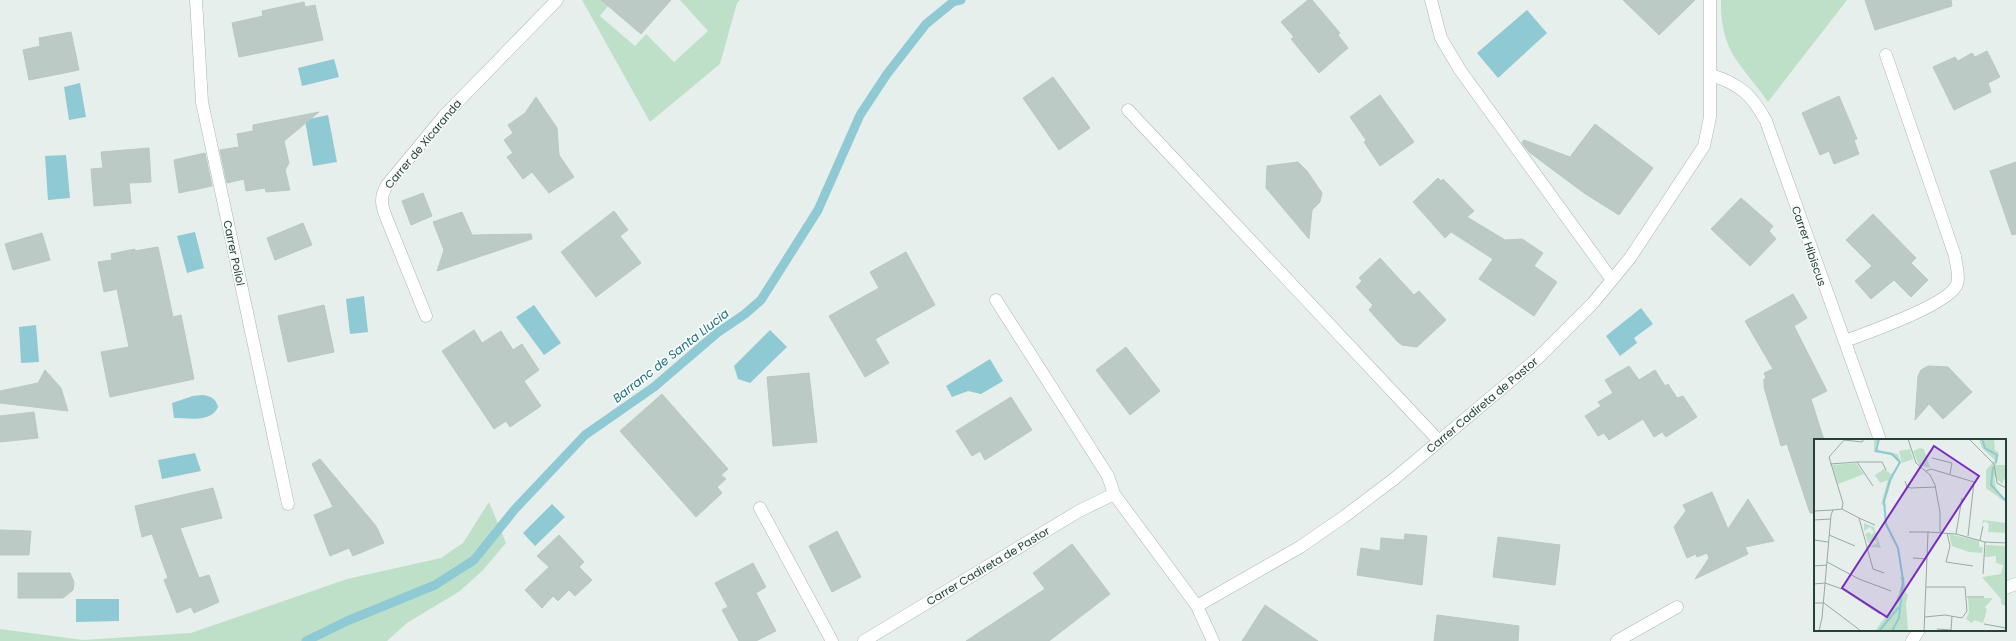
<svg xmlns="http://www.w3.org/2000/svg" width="2016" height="641" font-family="Poppins,sans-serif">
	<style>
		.green { fill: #bfe0c8 }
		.water { fill: #8ec9d4 }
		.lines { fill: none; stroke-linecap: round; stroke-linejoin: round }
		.stream { stroke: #8ec9d4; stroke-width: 9 }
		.building { fill: #bbcac4; stroke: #b8c9c2 }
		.service-casing { stroke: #a8b8b2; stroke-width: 13 }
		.minor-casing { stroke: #a8b8b2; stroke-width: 13 }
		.service { stroke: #fff; stroke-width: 12 }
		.minor { stroke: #fff; stroke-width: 12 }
		.labels { text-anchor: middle; stroke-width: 3.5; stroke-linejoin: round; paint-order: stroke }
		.street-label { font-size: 11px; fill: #24423a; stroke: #f7fbf9 }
		.water-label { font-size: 12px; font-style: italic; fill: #1c6f80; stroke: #f7fbf9 }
		.inset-river { fill: none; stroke: #8ec9d4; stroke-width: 2 }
		.inset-road { fill: none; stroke: #98aaa4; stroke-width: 1 }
		.view { fill: #7b2cbf; fill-opacity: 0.15; stroke: #7b2cbf; stroke-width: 2 }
		.inset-edge { fill: none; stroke: #24423a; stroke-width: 2 }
	</style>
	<rect width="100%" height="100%" fill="#e6efeb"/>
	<path class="green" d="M582 0H602L608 6 600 16 635 46 646 34 674 62 708 31 680 0H740L737 3 720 64 650 122Z
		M1721 0H1847L1768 102C1741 63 1720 53 1721 0Z
		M489 502 506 543 483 570 460 591 407 623 387 641H0V629L83 640 191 633 347 579 441 558 463 543Z"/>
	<path class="water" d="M1527 10 1547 33 1498 78 1477 53Z
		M334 59 339 77 302 86 298 68Z
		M80 83 86 117 69 120 64 87Z
		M328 115 337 162 313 166 305 120Z
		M66 155 70 198 48 200 45 156Z
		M195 232 204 268 187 273 177 236Z
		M364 296 368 332 350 334 346 299Z
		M534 305 561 343 544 355 516 317Z
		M1641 308 1653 324 1634 338 1637 343 1620 356 1606 336Z
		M36 325 39 362 21 363 19 327Z
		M770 330 787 347 750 383 738 379 734 366Z
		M990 359 1003 381 981 394 968 391 952 397 946 386Z
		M203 395C211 396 216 399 218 407 211 423 189 418 174 418L172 403 193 396Z
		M195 453 201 471 162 479 158 460Z
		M552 504 565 517 535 546 523 533Z
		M76 599H119V621L76 622Z"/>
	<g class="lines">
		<path class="stream" d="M306 641 347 621 435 585 474 560 515 509 585 435 654 387 717 333 745 314 761 300 818 210 860 115 887 74 926 24 953 2 961 0"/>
	</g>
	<path class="building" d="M601 0H671L641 34Z
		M1308 0H1312L1340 33 1338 35 1348 48 1319 73 1291 39 1294 37 1281 22Z
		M1623 0H1695L1659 35Z
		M1865 0H1951L1952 6 1875 30Z
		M304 2 305 7 315 5 323 40 239 57 232 23 263 16 262 11Z
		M71 32 79 70 29 80 23 50 40 46 39 38Z
		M1987 51 2000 77 1988 83 1991 92 1954 110 1933 67 1955 57 1958 61 1972 53 1975 57Z
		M1053 77 1090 128 1059 150 1023 98Z
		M1380 95 1414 142 1380 166 1364 142 1366 140 1350 117Z
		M1839 96 1857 139 1854 140 1859 154 1834 164 1829 151 1820 155 1802 113Z
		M536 97 557 128 559 155 574 177 549 193 532 172 523 179 507 157 513 153 504 140 513 133 508 125 525 113Z
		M319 112 284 141 289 163 285 170 290 190 266 192 265 188 246 191 244 179 227 183 220 150 239 147 237 134 253 131V125Z
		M1595 124 1653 168 1619 215 1584 193 1529 152 1522 143 1524 140 1570 157Z
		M149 148 151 182 129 183 131 203 94 206 91 169 103 168 101 152Z
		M205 153 212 186 179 193 174 160Z
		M1298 162 1307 171 1322 193 1320 202 1312 210 1309 239 1266 188 1267 166Z
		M2016 162V234L2012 235 1990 171Z
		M1438 178 1441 181 1443 179 1474 211 1467 217 1505 240 1522 239 1543 253 1534 266 1557 282 1534 316 1479 279 1493 259 1451 232 1445 238 1413 202Z
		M423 193 432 216 411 225 402 201Z
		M1741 198 1773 226 1769 231 1776 239 1750 266 1711 229Z
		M614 211 628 230 620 236 641 263 596 297 561 252Z
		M462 212 472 235 531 234 532 239 437 271 444 250 433 222Z
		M1873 214 1916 258 1911 263 1928 280 1911 297 1894 280 1871 299 1855 281 1872 266 1846 240Z
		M303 223 312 245 275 260 267 238Z
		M42 233 50 260 13 270 5 244Z
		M158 247 173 317 181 315 194 379 110 397 101 352 129 347 117 289 104 292 98 262 112 260 111 254 135 249V251Z
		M906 252 935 305 875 339 889 363 865 377 829 316 879 288 870 272Z
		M1380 258 1414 295 1419 291 1446 320 1417 347 1402 345 1398 342 1369 310 1373 305 1356 287 1362 281 1359 278Z
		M1793 294 1807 318 1794 326 1827 391 1811 399 1824 440H1815V513H1810L1787 444 1781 446 1764 387V379L1766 378 1764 373 1773 369 1745 321Z
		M324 305 334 352 288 362 278 316Z
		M474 330 482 343 501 331 513 350 522 344 539 370 524 381 541 406 510 427 506 421 494 429 442 351Z
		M1126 347 1160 391 1130 415 1096 370Z
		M1629 366 1639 380 1655 370 1665 386 1668 384 1677 398 1683 396 1697 417 1666 437 1662 432 1654 437 1643 419 1609 440 1604 433 1598 436 1585 416 1601 406 1598 402 1613 393 1605 380Z
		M1928 366 1948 367 1972 392 1943 419 1929 404 1915 420 1918 376 1921 370Z
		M45 370 61 388 68 411 0 403V391L38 383Z
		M809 373 817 442 773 446 767 377Z
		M662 394 728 469 721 475 726 479 717 487 722 493 696 517 620 431Z
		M1011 397 1032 430 985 460 980 451 972 456 956 431Z
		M34 412 38 438 0 442V416Z
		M320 459 376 526 384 543 353 556 349 548 330 556 314 515 333 507 312 464Z
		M213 488 222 518 180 528 199 578 209 575 219 602 194 613 191 607 177 613 164 580 168 578 152 534 142 537 135 506Z
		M1712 492 1728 529 1748 499 1774 541 1745 547 1748 554 1695 579 1709 558 1707 553 1697 557 1696 554 1687 558 1674 527 1686 511 1683 505Z
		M0 530 31 531 29 555H0Z
		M837 531 861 577 832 592 809 546Z
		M1405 534 1427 536 1422 585 1357 575 1361 548 1380 551 1381 538 1404 540Z
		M559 535 584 562 579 567 592 580 575 596 569 590 558 601 553 596 542 608 525 590 549 567 537 556Z
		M1498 537 1560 545 1555 585 1493 577Z
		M1072 544 1110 594 1049 641H966L1045 589 1033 573Z
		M753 563 766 587 756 593 776 631 756 641H739L722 610 728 607 715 583Z
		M18 573H70L74 582 73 590 63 598H18Z
		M1265 605 1318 641H1242Z
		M1437 615 1519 626 1518 641H1434Z"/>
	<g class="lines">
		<g class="service-casing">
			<path id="service" d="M1128 110 1439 441
				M2005 588 2016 584"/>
		</g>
		<g class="minor-casing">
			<path id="minor" d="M196 0 202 102 288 504
				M1431 0 1441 38 1460 70 1612 280
				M1711 75C1740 84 1752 95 1766 121L1880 440
				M996 300 1108 476 1114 494
				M426 316 386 217C381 204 380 197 387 185L444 116 557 0
				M1845 341C1867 333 1950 304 1957 284 1960 276 1956 265 1955 256L1886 55
				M760 508 832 641
				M1197 606 1300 547 1345 516 1394 479 1539 357 1593 303 1630 258 1704 146 1710 117V0
				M864 641 1079 511 1114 494 1197 606 1213 641
				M1617 641 1677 607
				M1912 641 1919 630"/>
		</g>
		<use href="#service" class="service"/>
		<use href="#minor" class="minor"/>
	</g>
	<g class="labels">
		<g class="street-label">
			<text transform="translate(423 144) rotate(-50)" y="4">Carrer de Xicaranda</text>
			<text transform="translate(1809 246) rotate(71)" y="4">Carrer Hibiscus</text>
			<text transform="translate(234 253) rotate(78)" y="4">Carrer Poliol</text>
			<text transform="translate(1482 405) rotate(-40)" y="4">Carrer Cadireta de Pastor</text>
			<text transform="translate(988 566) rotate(-31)" y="4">Carrer Cadireta de Pastor</text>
		</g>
		<g class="water-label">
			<text transform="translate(671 356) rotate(-38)" y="4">Barranc de Santa Llucia</text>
		</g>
	</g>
	<g transform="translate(1814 439)">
		<rect width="192" height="192" fill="#e6efeb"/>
		<path d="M60 0H66L62 6 64 11 84 15 87 24 79 37 71 63 72 68 67 65 74 41 66 44 61 36 70 30 77 35 85 27V23L77 16 60 13ZM165 0H180L181 11 185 14 182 26H192V37L188 45 180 37 182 49 191 63 172 49V31L181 21 168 9ZM106 9 110 10 116 29 105 26 99 12ZM96 10 99 20 88 24 85 12ZM42 24 50 35 24 45 18 26ZM169 81 192 84V94L174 93 175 85 171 82 168 86ZM50 84 60 88 67 109 55 108 63 104V101L54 104 51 95 56 93 57 96 60 93 56 88 50 92ZM135 95 165 102V108H169L168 114 155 113 138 107ZM172 106 192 107V167L187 165V160L168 138 187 135 189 126 182 124V117L171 118ZM86 138H90L92 155H94L92 165 94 192H61L81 165 88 144ZM154 159H179L171 168 173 171 169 184 160 181 158 184 152 180 155 173Z" fill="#bfe0c8"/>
		<path class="inset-river" d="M65 0 62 12 78 15 86 23 76 41 70 62 72 85 84 109 89 141 85 179 78 192M168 0 171 9 183 16 182 24M179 28 177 46 192 62M65 192 85 168"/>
		<path class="inset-road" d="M94 0 102 24 116 36 121 46 126 73V93M155 0 180 25 183 44 192 49M30 1 48 3 50 0M118 19 138 24 136 35M43 23H68L72 31M16 25 43 23 59 47M112 32 117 30 160 43 154 97M91 42 93 48 97 49 122 48M28 70 45 79 59 130 70 134M28 70 29 64 15 18 31 0M0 72 19 71M45 79 61 86M0 81 17 80M95 93H114M133 94 136 107 132 123 159 127M142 95 148 59M15 96 41 107M0 101 14 103M166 101 169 87M99 119 113 120M13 123 45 140 77 152M0 127 13 126M169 135 171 103M0 145 11 144 28 150 66 175M153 158H170M0 164H10L47 192M111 178 131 176 148 179 153 172 151 148H112M170 185 192 189M123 190 137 191 138 177M5 192 8 179 17 76 19 71 28 70M110 192 114 93 142 95 171 103 192 104"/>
		<path class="view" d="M120 7 165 37 73 178 28 149Z"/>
		<rect width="192" height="192" class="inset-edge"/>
	</g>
</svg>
